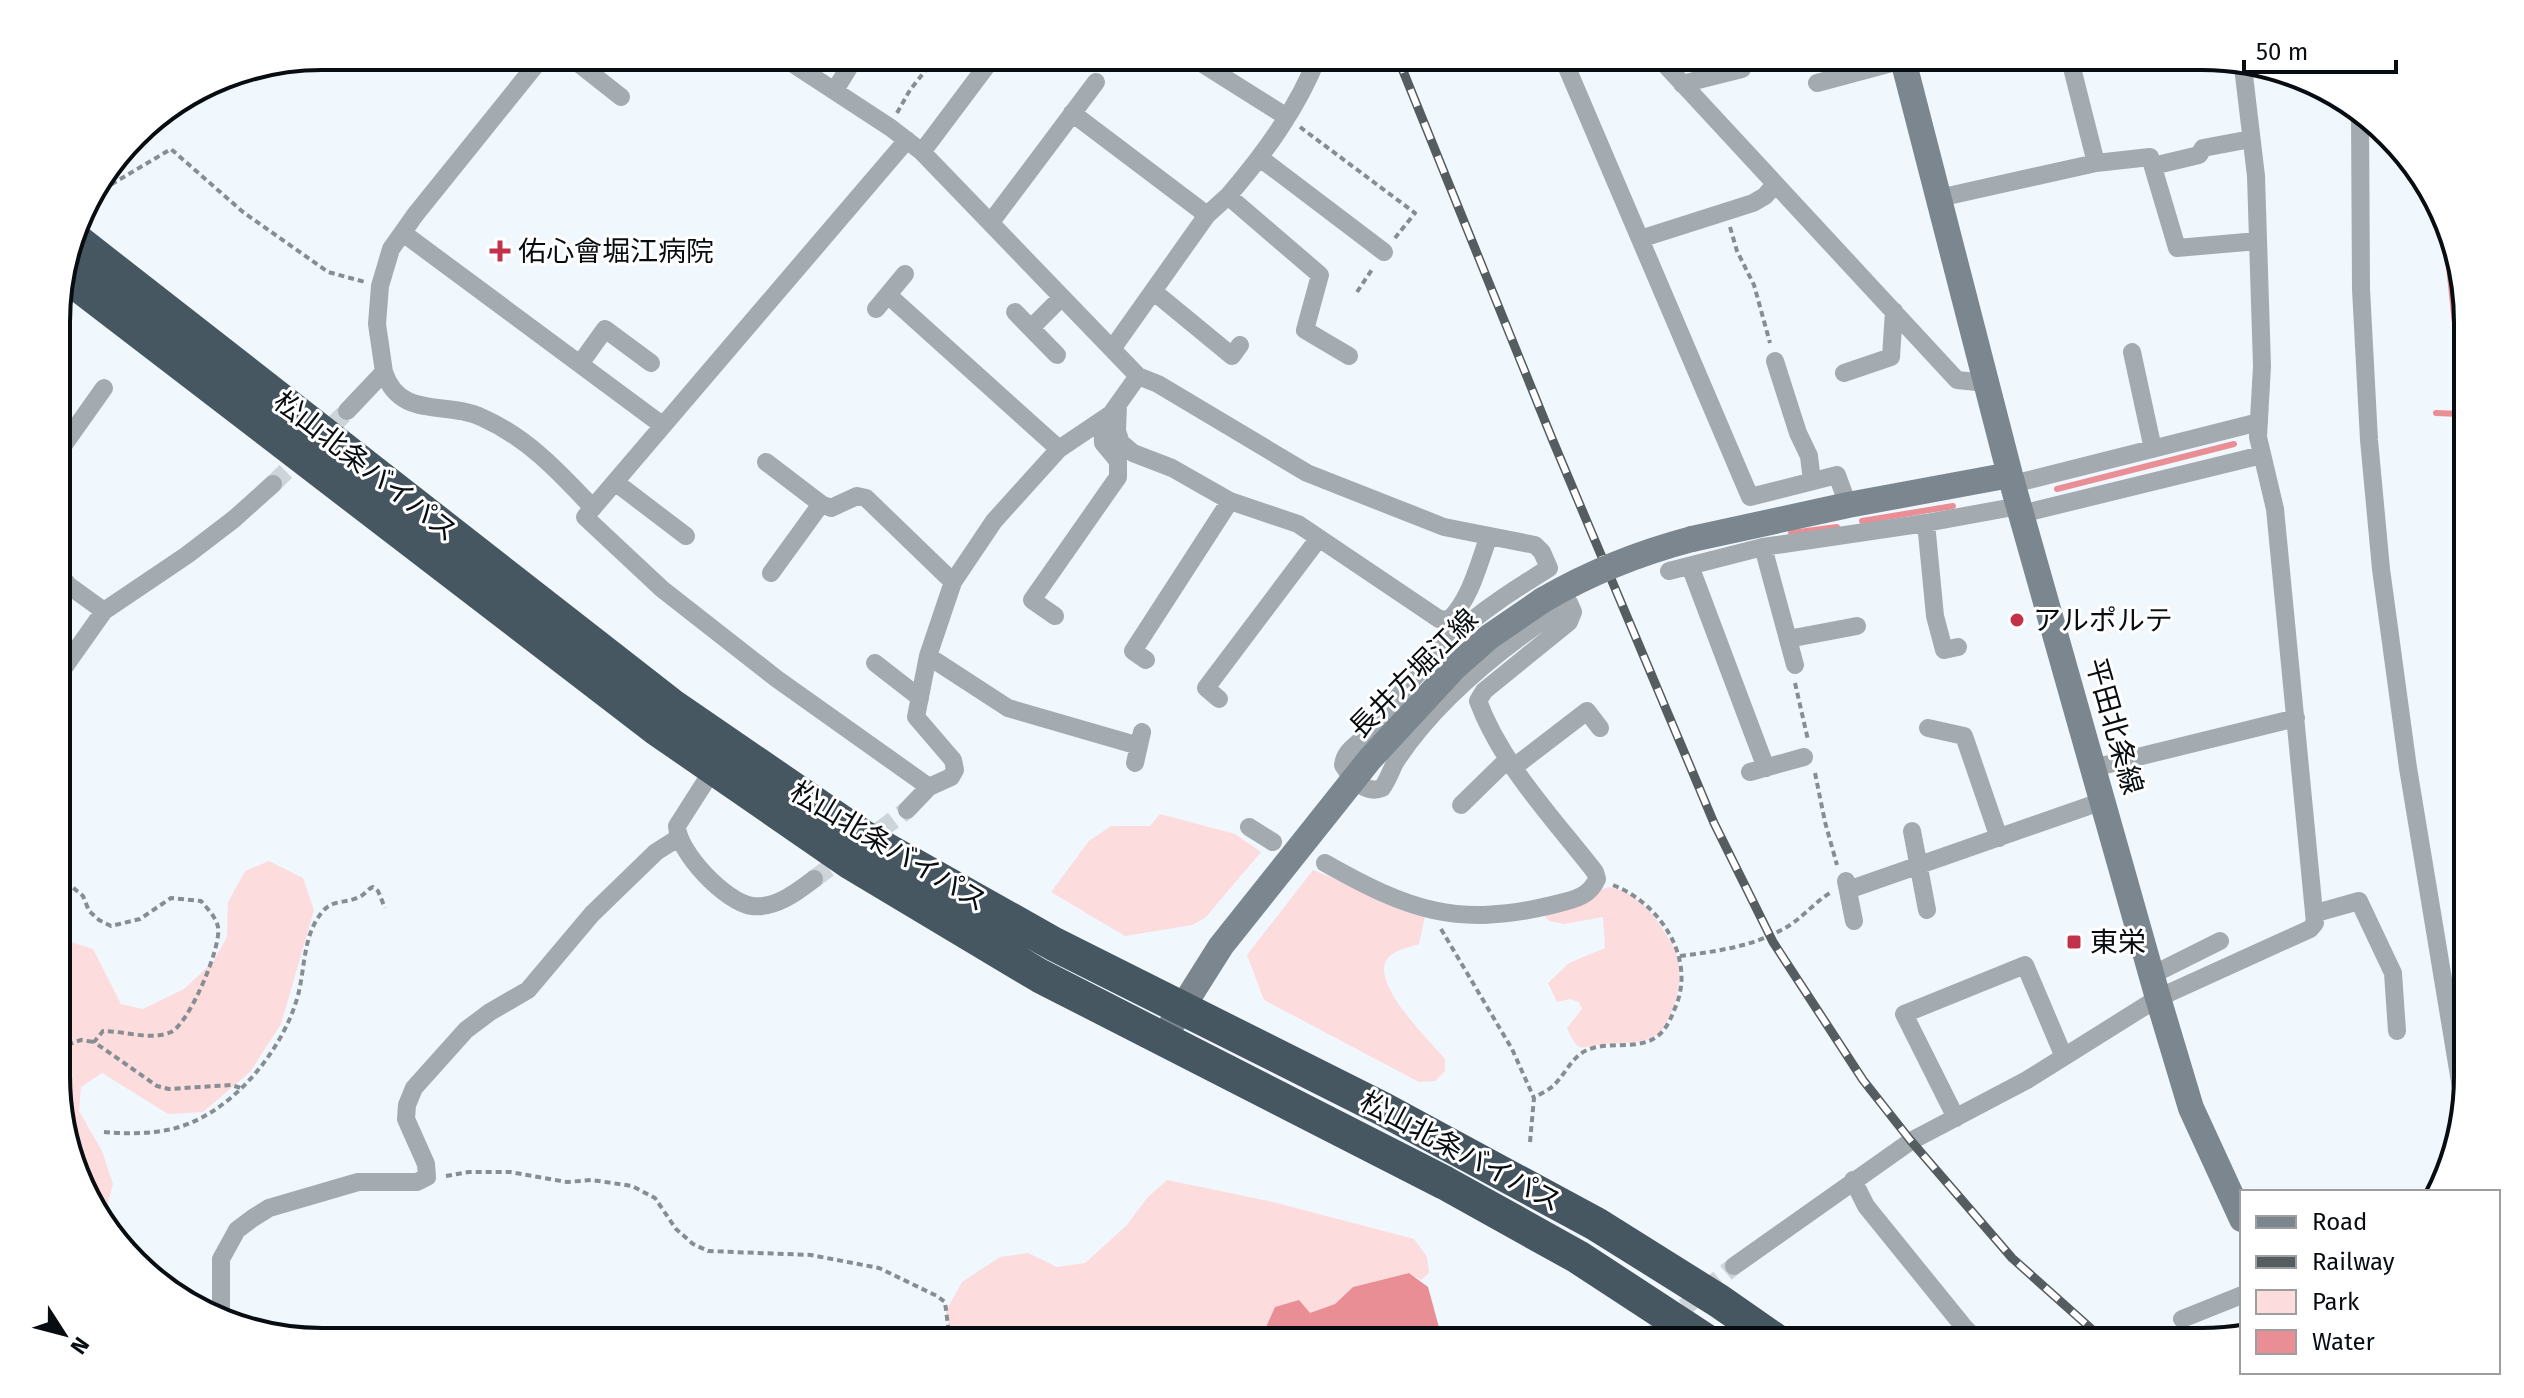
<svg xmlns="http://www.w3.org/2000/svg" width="2524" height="1398" font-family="'Fira Sans','Noto Sans JP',sans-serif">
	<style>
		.green { fill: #fddcdd }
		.water { fill: #e98e94 }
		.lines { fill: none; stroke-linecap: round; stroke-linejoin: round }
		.stream { stroke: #e98e94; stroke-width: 6 }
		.street-tunnel { stroke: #cdd4da; stroke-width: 18; stroke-dasharray: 18 9; stroke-linecap: butt }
		.path { stroke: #878e93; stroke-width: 4; stroke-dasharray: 6 4; stroke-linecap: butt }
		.street { stroke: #a3abb0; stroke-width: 18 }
		.secondary { stroke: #7b868f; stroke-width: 26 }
		.highway { stroke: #475762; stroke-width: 34 }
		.rail-casing { stroke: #565d61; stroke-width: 9 }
		.rail { stroke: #fff; stroke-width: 6; stroke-dasharray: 18; stroke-linecap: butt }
		.secondary-bridge { stroke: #7b868f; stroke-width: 26 }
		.poi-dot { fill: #c3324b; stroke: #fff; stroke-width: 3 }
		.labels { text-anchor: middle; stroke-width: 6; stroke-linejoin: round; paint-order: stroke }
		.poi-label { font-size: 28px; fill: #070d11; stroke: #fff; text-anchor: start }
		.street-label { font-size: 28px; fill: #070d11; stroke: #fff }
		.rim { fill: none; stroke: #070d11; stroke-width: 4 }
	</style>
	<rect width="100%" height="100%" fill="#f0f7fd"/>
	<path class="green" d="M1160 814 1235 834 1261 852 1205 918 1192 925 1125 936 1051 892 1089 841 1111 826H1150Z
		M269 861 303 878 314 910 281 1024 250 1072 203 1112 168 1114 102 1073 81 1087 79 1111 102 1151 113 1184 105 1215 100 1221 58 1111V943L64 940 93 949 121 1004 143 1009 184 989 213 962 227 937 228 902 245 871Z
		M1313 870 1425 916 1419 944C1408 948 1392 950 1386 961 1373 986 1429 1040 1445 1059V1071L1435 1081 1419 1082 1264 1000 1247 955Z
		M1608 887C1638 892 1653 913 1667 936 1671 943 1677 951 1678 959 1682 977 1678 997 1671 1013 1668 1020 1664 1029 1658 1034 1643 1045 1621 1042 1604 1044 1578 1047 1580 1055 1567 1028L1582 1009 1579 1002 1570 999 1557 1002 1548 983 1569 963 1605 948 1603 917 1564 924 1549 921 1545 916 1549 912Z
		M1167 1180 1273 1202 1414 1239 1427 1257 1429 1273 1421 1280 1409 1273 1353 1287 1335 1304 1264 1332 1238 1339 1237 1342H952L946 1311 962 1282 1000 1257 1028 1253 1057 1267 1085 1263 1127 1225 1147 1198Z"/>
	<path class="water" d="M2445 239 2467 304V468L2446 266Z
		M1409 1273 1428 1287 1443 1342H1237V1339L1264 1332 1275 1307 1299 1300 1310 1313 1335 1304 1353 1287Z"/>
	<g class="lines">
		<path class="stream" d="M2436 413 2462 414
			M2057 489 2234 444
			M1862 521 1953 506
			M1791 533 1837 527"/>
		<path class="street-tunnel" d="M273 484 347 411
			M814 879 907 810
			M1643 1342 1734 1266"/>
		<path class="path" d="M897 113 910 90 937 56
			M1300 127 1415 213 1395 238
			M103 178 112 184 171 149 243 212 328 272 365 282
			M1730 227 1737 251 1754 285 1770 343
			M1357 292 1373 268
			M1795 683 1808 740
			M1815 773 1825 822 1837 865
			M58 875 83 896 89 911 99 920 111 926 140 919 171 898 201 901C207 908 216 917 218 927 222 946 189 1024 171 1032 151 1041 125 1031 103 1031L94 1042 157 1086 169 1089 231 1085 241 1088
			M1441 929 1512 1049 1534 1098
			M1680 956C1719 951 1757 946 1790 925 1805 915 1815 902 1830 893
			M58 1048 81 1040 94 1042
			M104 1132C126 1134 150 1134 172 1129 228 1116 279 1056 296 1002 306 973 301 933 325 909 334 900 348 903 359 897 365 895 367 889 373 887L378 891 385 908
			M1530 1142 1534 1098C1540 1094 1549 1090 1554 1085 1568 1071 1573 1053 1593 1048 1614 1042 1642 1050 1659 1035 1667 1028 1671 1018 1675 1008 1697 959 1660 903 1613 885
			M446 1176 469 1172H510L567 1182 592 1180 632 1186 655 1198 676 1229 693 1244 708 1251 811 1255 879 1268 937 1296 945 1302 950 1342"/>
		<path class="street" d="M569 56 621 97
			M781 56 891 128 922 152 1138 376 1158 384 1307 473 1444 527 1535 545 1542 552 1549 568C1517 588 1482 610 1454 636 1421 666 1394 703 1364 737 1355 747 1345 750 1343 765 1351 778 1366 795 1382 788 1388 780 1391 770 1396 761 1438 697 1506 644 1569 603L1573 612 1569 622 1484 691 1478 701C1502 765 1553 818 1595 872L1597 879C1589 898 1571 900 1552 905 1457 928 1408 910 1325 863
			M1190 56 1287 117
			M1562 56 1750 497 1837 475 1848 505
			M1657 56 1957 380 1987 383
			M2069 56 2096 163
			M1817 83 1903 60
			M1682 84 1742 69
			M835 90 856 56
			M1072 113 1207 215 1112 349
			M2360 115 2361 289 2369 440 2381 569 2408 768 2464 1106
			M907 140 585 517 662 589 777 679 929 787
			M922 152 994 56
			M1260 158 1384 252
			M2153 166 2199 155 2203 148 2251 139
			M1228 196C1264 154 1298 108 1318 56
			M1939 198 2096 163 2150 157 2177 248 2258 241
			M1207 215 1228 196 1320 275 1305 330 1349 356
			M991 222 1096 82
			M403 233 662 425
			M1640 239 1753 203 1765 196 1775 184
			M1153 291 1232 356 1240 345
			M888 295 1059 449
			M876 309 905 274
			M1015 312 1057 355
			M1031 328 1062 297
			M2132 352 2153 449
			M1775 361 1798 433 1809 456 1812 481
			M580 364 605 329 651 363
			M384 372C400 420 446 400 483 418 528 438 560 473 593 508
			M1844 373 1891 357 1894 311
			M1118 404 1117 431 1121 443 1133 453 1172 468 1230 501 1298 524 1439 619 1449 620C1471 598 1478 565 1489 536
			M347 411 384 372 377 324 380 286 391 249 415 215 543 56
			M58 453 104 388
			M766 462 821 504 831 508 857 496 866 498 953 582
			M615 482 686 536
			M2013 484 2259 422
			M2021 514 2262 455
			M1926 523 1935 616 1944 650 1958 647
			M1763 547 1795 665
			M1690 566 1766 768
			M1669 571 1763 547 1926 523 2019 506
			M58 572 68 585 104 611
			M771 573 821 504
			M1055 616 1032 600 1118 477V461L1103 443 1102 420
			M1788 639 1857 626
			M928 656 1008 708 1139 746
			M1146 660 1133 651 1230 501
			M875 663 920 698
			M58 676 104 611 187 555 234 519 273 484
			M1219 699 1206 688 1319 538
			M1928 728 1964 736 1999 838
			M1135 763 1142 732
			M1514 767 1587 711 1600 728
			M714 768 677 826C678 852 725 902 752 906 775 909 797 892 814 879
			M2093 768 2296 718
			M1750 772 1804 757
			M1461 805 1508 759
			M907 810 929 787 951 777 955 770 953 760 916 717 928 656 953 582 994 521 1059 449 1111 414 1138 376
			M1249 827 1273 842
			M1912 831 1927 910
			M1846 881 1854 921
			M1848 890 2103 801
			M2316 913 2359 901 2393 973 2397 1031
			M2152 975 2220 941
			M1956 1118 1904 1014 2025 965 2064 1057
			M1853 1180 1866 1206 1964 1327 1979 1342
			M1734 1266 1911 1141 2027 1080 2158 998 2310 929 2315 923 2275 509 2258 437 2262 366 2256 176 2243 67
			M221 1315V1259L237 1230 253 1218 269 1208 358 1182H417L427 1177 426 1164 406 1119 407 1105 414 1088 466 1030 490 1012 528 990 592 914 656 852 678 838
			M2182 1319 2242 1295"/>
		<path class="secondary" d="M1902 56 2010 475 2158 998 2191 1108 2242 1219
			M1692 539 1848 505 2010 475
			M1163 1038 1221 946 1370 759 1455 667 1489 637 1543 600"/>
		<path class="highway" d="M73 238 671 705 862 836 1054 944 1383 1109 1596 1224 1719 1301 1778 1342
			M63 273 657 729 851 863 1040 976 1445 1183 1578 1257 1708 1342"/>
		<g class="rail-casing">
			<path id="rail" d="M1397 56 1553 441 1714 823 1773 942 1863 1080 1911 1141 2012 1258 2105 1341"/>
		</g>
		<use href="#rail" class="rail"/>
		<path class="secondary-bridge" d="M1543 600C1591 572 1639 553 1692 539"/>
	</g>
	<g class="poi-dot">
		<path d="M496 239h8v8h8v8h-8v8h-8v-8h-8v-8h8z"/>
		<circle cx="2017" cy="620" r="8"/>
		<rect x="2066" y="934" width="16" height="16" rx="4"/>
	</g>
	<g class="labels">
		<g class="poi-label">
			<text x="518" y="261">佑心會堀江病院</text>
			<text x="2033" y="630">アルポルテ</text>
			<text x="2090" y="952">東栄</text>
		</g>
		<g class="street-label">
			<text transform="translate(366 466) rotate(38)" y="10">松山北条バイパス</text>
			<text transform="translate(1413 673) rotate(-45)" y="10">長井方堀江線</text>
			<text transform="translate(2115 726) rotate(74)" y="10">平田北条線</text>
			<text transform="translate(889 846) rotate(31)" y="10">松山北条バイパス</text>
			<text transform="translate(1461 1151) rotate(28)" y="10">松山北条バイパス</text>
		</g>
	</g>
	<path d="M0 0H2524V1398H0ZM322 70H2202A252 252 0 0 1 2454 322V1076A252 252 0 0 1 2202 1328H322A252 252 0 0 1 70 1076V322A252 252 0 0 1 322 70Z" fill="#fff" fill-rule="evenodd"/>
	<path class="rim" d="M322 70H2202A252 252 0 0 1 2454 322V1076A252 252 0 0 1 2202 1328H322A252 252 0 0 1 70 1076V322A252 252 0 0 1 322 70Z"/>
	<rect x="2240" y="1190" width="260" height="184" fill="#ffffff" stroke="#9c9ea0" stroke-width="2"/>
	<rect x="2256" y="1216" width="40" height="12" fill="#7b868f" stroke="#9c9ea0" stroke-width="2"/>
	<text x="2312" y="1230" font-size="24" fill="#070d11">Road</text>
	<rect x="2256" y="1256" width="40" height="12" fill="#565d61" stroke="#9c9ea0" stroke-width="2"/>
	<text x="2312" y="1270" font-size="24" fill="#070d11">Railway</text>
	<rect x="2256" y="1290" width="40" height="24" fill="#fddcdd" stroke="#9c9ea0" stroke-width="2"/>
	<text x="2312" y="1310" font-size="24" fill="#070d11">Park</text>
	<rect x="2256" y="1330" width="40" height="24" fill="#e98e94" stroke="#9c9ea0" stroke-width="2"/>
	<text x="2312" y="1350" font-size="24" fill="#070d11">Water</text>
	<g transform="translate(64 1334) rotate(126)" stroke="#ffffff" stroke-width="6" paint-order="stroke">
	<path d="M0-6L14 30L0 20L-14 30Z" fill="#070d11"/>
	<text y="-12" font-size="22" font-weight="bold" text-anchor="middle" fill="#070d11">N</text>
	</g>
	<path d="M2244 60v12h152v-12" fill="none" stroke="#070d11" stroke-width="4"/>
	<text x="2256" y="60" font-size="24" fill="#070d11" stroke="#ffffff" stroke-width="6" paint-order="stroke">50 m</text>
</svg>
